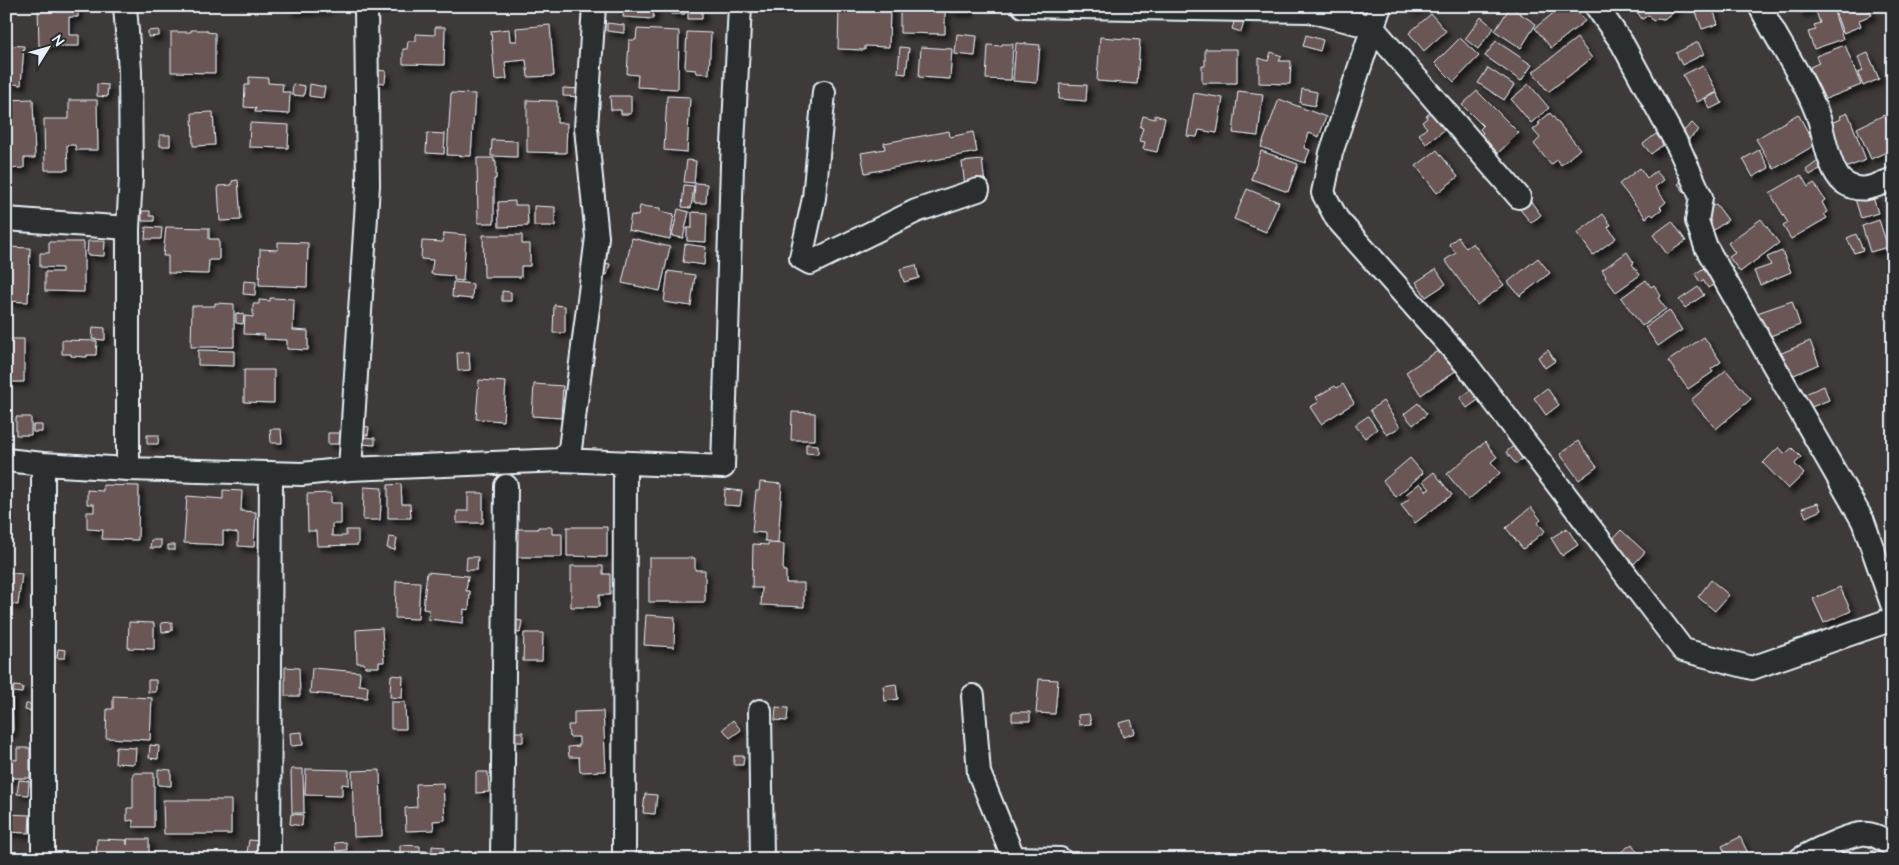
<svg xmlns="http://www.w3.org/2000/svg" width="1899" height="865" font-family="'Architects Daughter',sans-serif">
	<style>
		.building { fill: #695754; stroke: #e8f1f8; filter: url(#shadow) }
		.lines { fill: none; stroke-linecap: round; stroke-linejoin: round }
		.minor-casing { stroke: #e8f1f8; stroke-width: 26 }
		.minor { stroke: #2a2d2e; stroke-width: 22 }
	</style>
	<defs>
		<filter id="shadow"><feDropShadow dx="4.5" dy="4.5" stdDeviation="2.5" flood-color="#0009"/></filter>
	</defs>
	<rect width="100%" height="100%" fill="#3d3a39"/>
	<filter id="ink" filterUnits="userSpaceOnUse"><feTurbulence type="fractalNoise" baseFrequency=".02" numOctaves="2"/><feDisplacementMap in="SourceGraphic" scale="10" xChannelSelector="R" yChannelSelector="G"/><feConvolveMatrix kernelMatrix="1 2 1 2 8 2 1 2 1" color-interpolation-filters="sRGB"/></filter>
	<g filter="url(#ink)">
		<path class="building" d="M38 6H78V17H69V35H79V46H39Z
			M288 6H312L311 11H288Z
			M314 6H329V9L314 10Z
			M616 6H654L653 19 623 17 624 8H616Z
			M671 6H685V14H671Z
			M688 6H702V19H688Z
			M839 6H890L889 47 865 46V50L838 49Z
			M900 6H945V34L900 33Z
			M950 6H970V12H950Z
			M1407 6H1420L1414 12Z
			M1562 6H1573L1585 21 1551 48 1535 28Z
			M1633 6H1681L1664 19 1658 18 1653 21 1649 15 1642 19Z
			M1694 6H1712L1718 24 1702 29Z
			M1798 6H1832L1843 39 1814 49 1808 32 1816 30 1814 25 1820 23 1815 8 1800 13Z
			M1833 6H1868L1872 15 1859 20 1861 26 1843 33Z
			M1510 7 1536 24 1521 48 1495 31Z
			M1431 14 1446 31 1424 51 1409 33Z
			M1236 16 1245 19 1241 32 1232 29Z
			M1481 17 1494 28 1478 49 1465 39Z
			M607 23 624 25V33L607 31Z
			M550 25 554 76 528 77 526 60 505 62 507 79 495 80 491 31 509 29 510 41H517L516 28Z
			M435 27H445L444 65 403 64V49H407L408 41H416V34L435 35Z
			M637 29 679 31 678 89 637 87 638 75 627 74 629 40H636Z
			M159 30V36L148 37V31Z
			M191 30H207V32L215 33V73L171 72V32H191Z
			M687 32 711 33 709 74 697 73 696 70 685 69Z
			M957 34 977 36 975 56 955 54Z
			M1306 35 1323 40 1320 51 1303 46Z
			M1100 37 1140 40 1137 84 1097 81Z
			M1460 38 1479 56 1454 82 1435 63Z
			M1577 38 1592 58 1548 92 1533 72Z
			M1496 41 1532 65 1521 81 1485 56Z
			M1698 42 1704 54 1682 65 1676 53Z
			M1016 43 1040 45 1037 83 1013 81Z
			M1002 44H1013L1011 80 986 79 988 45 1001 46Z
			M6 45 24 46 21 85 6 83Z
			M1845 45 1861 85 1823 100 1810 67 1819 63 1816 56Z
			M900 47 909 48 906 74 898 73Z
			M921 47 952 49 950 79 919 77Z
			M1205 49H1237V83H1202V66H1205Z
			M1271 52 1282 56 1279 61H1291L1290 84 1259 83V58L1268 61Z
			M1868 53 1879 79 1863 86 1858 73 1863 71 1858 57Z
			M1703 65 1717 92 1697 102 1683 75Z
			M1488 68 1514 85 1504 100 1478 83Z
			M376 70 386 71 385 83 375 82Z
			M249 77 268 78V83L283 84 282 92H290L289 114 255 112 256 108 244 107 245 85H249Z
			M97 84 108 85 107 97 97 96Z
			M293 84 305 86 304 96 292 95Z
			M310 84 325 87 323 98 309 96Z
			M1060 84 1087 85 1086 101 1059 99Z
			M1529 84 1549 108 1531 123 1511 99Z
			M563 88 582 89V97L563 96Z
			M1302 89 1317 92 1315 106 1300 103Z
			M1238 91 1263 94 1258 136 1233 133Z
			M1477 91 1519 133 1497 154 1480 136 1483 133 1480 129 1483 126 1462 105Z
			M451 93 475 94 471 156 447 155Z
			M1194 93 1223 98 1217 133 1199 130 1197 137 1187 136Z
			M1717 93 1722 103 1710 109 1705 99Z
			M610 96H631V114H621V110H611Z
			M667 96 690 97 687 152 664 150Z
			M33 99 35 158H24V168L6 169V100Z
			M1279 99 1326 117 1319 137 1309 133 1304 148 1310 150 1305 163 1261 147Z
			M69 100H97L98 150H76L75 145H67L68 170H45L44 119H69Z
			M527 100 557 101V123H567L566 153 527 152Z
			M1437 107 1451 125 1426 144 1419 134 1427 128 1422 122 1427 118 1426 116Z
			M213 112 215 145 193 146 192 113Z
			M1550 113 1580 149 1561 165 1557 160 1551 165 1534 144 1540 138 1533 130 1540 124 1538 123Z
			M1848 113 1866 160 1845 168 1828 124 1841 119 1840 116Z
			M1798 114 1815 145 1774 169 1756 139Z
			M1155 115 1165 118 1157 152 1143 149 1145 142 1139 141 1143 128 1140 127 1143 116 1155 119Z
			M1884 115 1893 134V149L1871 159 1857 128Z
			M250 123 289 125 288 148 249 147Z
			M1692 123 1699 130 1684 143 1678 136Z
			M949 131 950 137 973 132 977 152 865 173 861 153 885 149 884 143Z
			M427 133 445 134 444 154 426 153Z
			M1656 134 1664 144 1651 154 1643 144Z
			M160 135H170V146H160Z
			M492 140 517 141V157L491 156Z
			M1437 150 1458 177 1437 193 1416 166Z
			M1759 150 1769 168 1753 177 1743 159Z
			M1261 151 1298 164 1288 192 1251 179Z
			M477 158H494V162L496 161V179H494V223H478Z
			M687 160 696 161 694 183 684 182Z
			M982 160 985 184 965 187 962 162Z
			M1818 161 1823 167 1810 175 1806 170Z
			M1640 168 1647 178 1656 171 1664 180 1655 187 1666 202 1660 207 1662 209 1653 216 1651 214 1646 218 1619 184Z
			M1801 175 1808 187 1814 183 1825 200 1822 202 1827 212 1824 214 1827 218 1791 239 1783 226 1788 223 1770 193Z
			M1685 179 1692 189 1686 194 1678 184Z
			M238 180 241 220 220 221 218 186 232 185V181Z
			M695 183 707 184 706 203H694Z
			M684 185 694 186 691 208 682 207Z
			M1247 189 1279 202 1266 232 1234 219Z
			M1872 194 1878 213 1861 218 1855 199Z
			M1529 199 1541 215 1531 223 1518 207Z
			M515 201V205H527L528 226 499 227 498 202Z
			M1716 204 1728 220 1711 232 1699 215Z
			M534 206 555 207V226H534Z
			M640 206 660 208V211L674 214 670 239 628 230 631 215 638 216Z
			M678 209 689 212 683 238 672 236Z
			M142 211H150V216H154V221H142Z
			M692 212 707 213 706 242 687 241V228H692Z
			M1603 214 1611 225 1608 227 1616 238 1593 255 1577 233Z
			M1761 219 1779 243 1740 272 1729 257 1735 253 1728 243Z
			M1879 220 1888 247 1870 252 1862 226Z
			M1672 221 1686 241 1667 254 1653 235Z
			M146 227 162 228 161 239H145Z
			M166 227 209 228V239H219V260H209L208 274 168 273V256H163Z
			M444 233 466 235 463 281 454 280V276L431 274 433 260 421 259 422 241 443 242Z
			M1856 234 1863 250 1854 253 1847 238Z
			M483 235H522V244H530V266H521V277H484Z
			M1458 237 1466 248 1473 243 1504 285 1477 305 1445 260 1456 253 1449 244Z
			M632 238 670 247 660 291 622 283Z
			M88 241H105L104 256 87 255Z
			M49 242H84V292L45 291V272H62V268L40 267V253H49Z
			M278 242 308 243 307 287 259 285 260 249 278 250Z
			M685 244 706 247 704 265 683 262Z
			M6 247 30 248 28 302 6 301Z
			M1782 251 1791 272 1760 285 1754 271 1771 265 1767 257Z
			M1627 252 1634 263 1632 264 1640 275 1616 292 1605 277 1606 276 1602 270Z
			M1538 258 1550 273 1520 296 1508 282Z
			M599 262 610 264 607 275 596 273Z
			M1711 263 1722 279 1708 288 1703 280 1700 282 1695 274Z
			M916 265 919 278 904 282 900 269Z
			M1436 269 1446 284 1426 297 1416 282Z
			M668 271 695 275 691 306 664 302Z
			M1646 280 1651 287 1654 285 1661 296 1658 298 1666 309 1642 326 1621 298Z
			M244 281 256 282 255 295 243 294Z
			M453 282 473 284 472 299 452 297Z
			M1698 287 1704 295 1685 308 1679 300Z
			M502 291 511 292V301H502Z
			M270 298 294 299 293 330 308 331V350L287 349V340L264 339 265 335 244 334 245 316 253 317V304H259V300L270 301Z
			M1792 301 1800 325 1770 336 1767 326 1762 328 1757 313Z
			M215 303 234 304V347H191L192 306H215Z
			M554 305 565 306V333H553Z
			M1669 310 1682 330 1658 346 1645 327Z
			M236 313 244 314 243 324 236 323Z
			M93 327 105 328V340L92 339Z
			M1704 337 1721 362 1711 369 1713 372 1688 389 1668 361Z
			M6 339H24V382H6Z
			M62 340 97 341 96 355H87V357L71 356V354H62Z
			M1810 341 1819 364 1787 378 1777 355Z
			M1442 348 1457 370 1421 395 1406 372Z
			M198 350 234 351V366L198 365Z
			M1548 350 1555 361 1545 368 1538 357Z
			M469 352 470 370 458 371 457 353Z
			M244 370H274V403L244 402Z
			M1726 370 1751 399 1716 429 1691 400Z
			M479 380 506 382 503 421 476 419Z
			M534 384 563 386 561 418 532 416Z
			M1343 384 1354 403 1321 424 1310 407 1319 402 1316 397 1335 386 1337 388Z
			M1824 386 1829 400 1804 410 1798 397Z
			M1474 388 1481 398 1467 408 1460 398Z
			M1547 388 1559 405 1546 415 1534 398Z
			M1383 401 1400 427 1387 435 1370 410Z
			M1418 403 1427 414 1413 425 1404 414Z
			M792 412 815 413V440H791Z
			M1368 416 1377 429 1365 438 1355 425Z
			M16 417H31V435H16Z
			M33 425H42V432H33Z
			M362 426 369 427 368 435 361 434Z
			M270 429H281L282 443H271Z
			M328 433H342L341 444H328Z
			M147 435H159L158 444H147Z
			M362 437 375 438V445L361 444Z
			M1578 441 1597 467 1579 480 1560 454Z
			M1485 442 1497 457 1491 462 1500 473 1468 500 1447 474Z
			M1517 443 1527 454 1516 464 1506 452Z
			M806 444 818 445V454L806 453Z
			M1779 447 1785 454 1792 448 1801 457 1795 464 1804 474 1788 489 1763 463Z
			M1410 458 1423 473 1396 497 1383 481Z
			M1434 472 1452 495 1415 523 1401 505 1410 498 1406 494 1420 483 1426 491 1430 489 1423 481Z
			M760 482 782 484 778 542 765 541V533L752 532 756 491H759Z
			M401 484 402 504H410L411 518H388V485Z
			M103 485 139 486 138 540 102 539 103 530 87 529V512H94V504H87V490L103 491Z
			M364 487 382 488 380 520H363Z
			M725 489 742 491 740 506 724 505Z
			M223 490 242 491 241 511 256 512 254 547 238 546V533L223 531V545L184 543 187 496 223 499Z
			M331 493V503H341V524H332V536H346V530H358V545L317 546 316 531H308L307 494Z
			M468 493H483V523H457V511H468Z
			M1818 503 1821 510 1806 517 1802 508Z
			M1531 507 1541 520 1538 523 1545 531 1523 549 1506 528Z
			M538 527H552V534H562V557H515L514 529H538Z
			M567 527H607V557L567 556Z
			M1567 528 1578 545 1562 556 1551 538Z
			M1621 530 1645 552 1634 564 1610 542Z
			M389 537 397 538 395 550 387 548Z
			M151 540H161V548H150Z
			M768 543 784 544 783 571H786V583H804V607L761 605 762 588H752L753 544 768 545Z
			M168 545H175V550H168Z
			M467 557H478L477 570H466Z
			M649 558H695V570H705V602H649Z
			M571 566H603V574H610V595H599V607H571Z
			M6 572 22 574 18 605 6 603Z
			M427 572 468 576 466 591H470L469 610 464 609 463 623 428 619 429 610 423 609Z
			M1711 580 1729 595 1715 611 1698 597Z
			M396 581 420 582 418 619 395 618Z
			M1840 587 1851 611 1824 623 1813 599Z
			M646 615 675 617 674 647 644 645Z
			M510 619 522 621 520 633 508 630Z
			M129 622 154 623V649L128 648Z
			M172 622V631L162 632 161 623Z
			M382 628 384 662H379V667H365L364 663H357L356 630Z
			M524 633H543L542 661H523Z
			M58 649 66 650 65 658H57Z
			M285 667 299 668 300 696H285Z
			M312 668 360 672 359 685 368 686 367 698 310 693Z
			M391 675 403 676 402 698 390 697Z
			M1039 679 1058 680 1055 714 1036 713Z
			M148 680H156V692H148Z
			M896 684 898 699 885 701 883 686Z
			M14 686 23 687 22 693 13 692Z
			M6 691H12L13 733H6Z
			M113 696 152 698 150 740 106 738 107 709H113Z
			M391 702H405L406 729H391Z
			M26 704H31L30 711 25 710Z
			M776 707 788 708 787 721 775 720Z
			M603 711 606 771 580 772 579 757H569L568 747 579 746V737H569L568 725H574V712Z
			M1012 712H1030V721H1012Z
			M1089 714 1091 724 1079 725 1078 715Z
			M733 720 741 730 730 738 723 729Z
			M1131 720 1135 733 1123 737 1119 723Z
			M302 732 303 745 291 746 290 733Z
			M511 732H523V742H511Z
			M150 745 159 746 158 759 149 758Z
			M116 747 136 748 135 764 115 763Z
			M17 748H30V778H6V759L17 760Z
			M734 756H744L743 765H734Z
			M158 769 171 770V786L158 785Z
			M291 769H303L304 813H292Z
			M306 769 349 770V785L342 784V796L305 795Z
			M380 770 382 836 354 837 352 771Z
			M476 772H488L489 792 476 793Z
			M133 773H154V827H133V820L127 821V808H133Z
			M19 780 29 781 28 795 17 794Z
			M443 783 445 820 433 821 434 830 406 831 405 808 417 807 416 784Z
			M645 794 657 795 655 814 643 813Z
			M163 800H231V834H164Z
			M6 814 30 815 29 833 6 832Z
			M291 814 303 815 302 826 290 824Z
			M1740 837 1751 859H1728L1722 846Z
			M97 839 127 840V845V839H149V859H90V856H96Z
			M249 840 260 841 258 854 247 853Z
			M346 842 347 850 336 851 335 843Z
			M1632 844 1642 859H1619L1617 855Z
			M1883 844 1893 859H1868L1865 855Z
			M400 845 420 846V851H432V846L444 847V859H400Z
			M725 853H736L735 859H724Z
			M381 856V859H353V857Z"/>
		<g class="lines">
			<g class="minor-casing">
				<path id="minor" d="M125 6 130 70 131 178 128 228V469
					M1023 6 1309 11 1372 27 1519 197
					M1380 6 1331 153 1323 193 1337 219 1466 364 1683 650 1752 668 1893 619
					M1596 6 1622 43 1679 148 1701 197 1697 221 1706 247 1863 521 1893 607
					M1760 6C1779 45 1807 81 1820 122 1824 137 1830 172 1843 182 1861 195 1875 186 1893 179
					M824 92 814 198 801 258 810 263 916 211 978 190
					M6 219 128 228
					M6 460 43 464 128 469 302 474 350 469 562 460 723 467 732 165 740 6
					M562 460 570 449 597 237 586 128 594 6
					M350 469 368 185 366 6
					M973 696 979 773 1014 859
					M760 711 762 859
					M1014 858 1060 859
					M43 859V464
					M269 859 271 473
					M502 859 506 486
					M624 859 625 463
					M1800 859C1813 851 1846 836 1861 834 1873 832 1884 840 1893 846"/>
			</g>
			<use href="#minor" class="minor"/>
		</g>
	</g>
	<rect width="1899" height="865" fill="none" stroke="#2a2d2e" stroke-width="25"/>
	<rect x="12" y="12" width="1874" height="840" fill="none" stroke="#e8f1f8" stroke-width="2" filter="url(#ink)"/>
	<g transform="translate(48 48) rotate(53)" stroke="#2a2d2e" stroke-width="4" paint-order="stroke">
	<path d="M0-4L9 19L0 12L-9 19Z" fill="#e8f1f8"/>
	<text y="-8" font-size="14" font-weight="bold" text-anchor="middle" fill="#e8f1f8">N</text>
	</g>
</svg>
